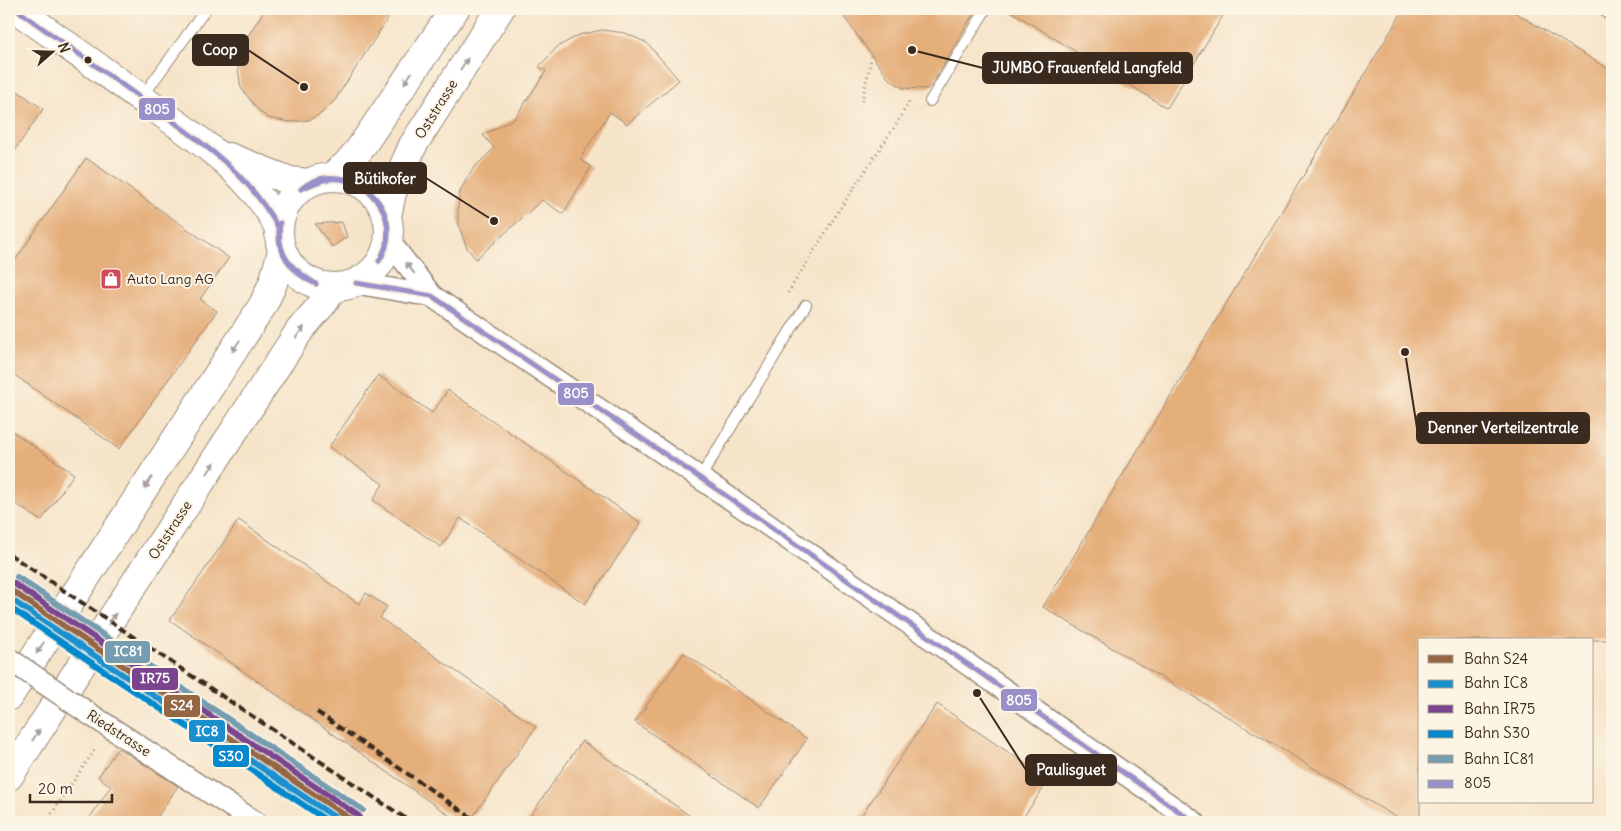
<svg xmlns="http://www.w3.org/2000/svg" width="1621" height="831" font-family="Delius,sans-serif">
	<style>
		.building { fill: #e5af7b }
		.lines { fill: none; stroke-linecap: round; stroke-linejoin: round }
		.lane-casing { stroke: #988774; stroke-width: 12 }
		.street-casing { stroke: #988774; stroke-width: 24 }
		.secondary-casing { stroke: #988774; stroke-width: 30 }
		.path { stroke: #988774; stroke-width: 3; stroke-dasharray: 1 4; stroke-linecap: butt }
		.lane { stroke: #fff; stroke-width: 10 }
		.street { stroke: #fff; stroke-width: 21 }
		.secondary { stroke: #fff; stroke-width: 28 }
		.rail { stroke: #3b2a1e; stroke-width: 4; stroke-dasharray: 8 4; stroke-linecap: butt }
		.street-bridge-casing { stroke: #988774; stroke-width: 24; stroke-linecap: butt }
		.street-bridge { stroke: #fff; stroke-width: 21 }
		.bus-1-casing { stroke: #fcf5e5; stroke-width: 9 }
		.bus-1 { stroke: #9990c9; stroke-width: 5 }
		.rail-1-casing { stroke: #fcf5e5; stroke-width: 10 }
		.rail-2-casing { stroke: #fcf5e5; stroke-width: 10 }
		.rail-3-casing { stroke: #fcf5e5; stroke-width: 10 }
		.rail-4-casing { stroke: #fcf5e5; stroke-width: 10 }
		.rail-5-casing { stroke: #fcf5e5; stroke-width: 10 }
		.rail-1 { stroke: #946644; stroke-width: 6 }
		.rail-2 { stroke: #1a8fce; stroke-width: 6 }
		.rail-3 { stroke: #7a448f; stroke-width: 6 }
		.rail-4 { stroke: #0588cc; stroke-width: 6 }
		.rail-5 { stroke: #769cb0; stroke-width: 6 }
		.oneway { fill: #a79f9a }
		.bus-dot { fill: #3b2a1e; stroke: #fcf5e5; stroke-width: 2 }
		.labels { text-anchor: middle; stroke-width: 4; stroke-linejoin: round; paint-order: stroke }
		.street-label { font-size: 14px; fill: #3b2a1e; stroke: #fcf5e5 }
		.poi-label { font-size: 14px; fill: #3b2a1e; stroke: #fcf5e5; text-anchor: start }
		.leader { fill: none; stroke: #3b2a1e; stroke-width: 2 }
		.callout-dot { fill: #3b2a1e; stroke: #fcf5e5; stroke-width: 2 }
		.callout { fill: #3b2a1e; stroke: #3b2a1e; stroke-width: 2 }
		.callout-label { font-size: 15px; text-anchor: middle; font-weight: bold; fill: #fff }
		.line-badge { stroke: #fcf5e5; stroke-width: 2 }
		.badge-label { font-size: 14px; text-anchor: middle; font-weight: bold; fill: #fff }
	</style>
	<rect width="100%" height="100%" fill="#fcf5e5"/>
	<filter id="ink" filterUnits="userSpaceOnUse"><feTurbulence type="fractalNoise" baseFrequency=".02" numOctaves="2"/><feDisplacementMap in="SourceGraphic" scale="10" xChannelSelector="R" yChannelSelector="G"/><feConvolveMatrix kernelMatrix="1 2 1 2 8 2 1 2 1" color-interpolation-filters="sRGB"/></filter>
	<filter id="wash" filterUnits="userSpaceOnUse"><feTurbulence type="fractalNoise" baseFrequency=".0096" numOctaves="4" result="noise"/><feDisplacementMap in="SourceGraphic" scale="20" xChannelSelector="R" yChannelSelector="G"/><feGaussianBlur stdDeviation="1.12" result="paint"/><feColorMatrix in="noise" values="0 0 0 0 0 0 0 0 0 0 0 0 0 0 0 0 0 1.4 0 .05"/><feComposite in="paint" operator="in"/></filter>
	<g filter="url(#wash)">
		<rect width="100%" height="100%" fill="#f6e4c9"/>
		<g id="blocks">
			<path class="building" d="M265 9H394L335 100 322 113 309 120 289 122 268 118 259 111 241 88 238 69 241 47Z
				M838 9H976L932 85 927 89 903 88 889 79Z
				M1007 9H1227L1167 108Z
				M1404 9H1509L1612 71V640H1420V822H1404L1043 607Z
				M602 30 625 33 647 43 679 80 627 124 610 112 580 159 591 167 563 214 542 200 476 259 467 248 462 235 458 221V207L460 192 466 180 473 169 494 148 483 135 515 118 546 71 539 67 557 47 579 35Z
				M9 85 43 109 9 159Z
				M86 158 229 258 200 299 217 311 119 449 9 371V269Z
				M342 222 347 237 332 247 315 224Z
				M378 375 432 413 448 390 641 523 585 604 460 518 441 547 373 500 383 484 329 447Z
				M9 429 74 474 41 521 9 499Z
				M239 520 359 604 366 593 387 607 380 618 536 727 469 822H459L170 620Z
				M684 653 807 739 759 808 635 722Z
				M937 704 1049 780 1020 822H857Z
				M582 741 699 822H526Z
				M118 748 178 786 154 822H87L111 786 98 777Z"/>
		</g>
	</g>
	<g filter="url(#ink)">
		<use href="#blocks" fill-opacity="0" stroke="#988774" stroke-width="1"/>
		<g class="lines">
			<g class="lane-casing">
				<path id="lane" d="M142 97 206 9
					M930 101 986 9
					M700 478 806 305"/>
			</g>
			<g class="street-casing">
				<path id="street" d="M1611 9 1612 10
					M388 240 432 296 725 495 1194 822
					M356 283 432 296
					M88 713 255 822"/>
			</g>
			<g class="secondary-casing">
				<path id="secondary" d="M16 9C61 41 107 73 152 106 199 140 253 174 279 229
					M229 157 290 181 309 183
					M331 177 346 165 359 150 455 9
					M279 232a55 55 0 1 1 110 0a55 55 0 1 1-110 0Z
					M387 216 392 193 413 145 500 9
					M9 696 263 305 273 283 282 251
					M9 776 300 330 324 302 334 287"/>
			</g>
			<path class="path" d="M862 101 872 55
				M788 293 838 212 897 123 910 100
				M46 822 96 748"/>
			<use href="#lane" class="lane"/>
			<use href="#street" class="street"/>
			<use href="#secondary" class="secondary"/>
			<path class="rail" d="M9 554 411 822
				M317 712 478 822"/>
			<g class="street-bridge-casing">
				<path id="street-bridge" d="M9 659 88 713"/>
			</g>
			<use href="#street-bridge" class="street-bridge"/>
			<g class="bus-1-casing">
				<path id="bus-1" d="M16 9C60 41 105 72 149 104 201 142 247 171 279 229
					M301 189C318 174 340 175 359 184
					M301 189C325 178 334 175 359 184
					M367 190C389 208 395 237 379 261
					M367 190C372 196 380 203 383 210 390 227 389 245 379 261
					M280 223C276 256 291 268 316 284
					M280 223C274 250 292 274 316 284
					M356 283 432 296 725 495 1194 822"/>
			</g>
			<use href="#bus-1" class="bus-1"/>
			<g class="rail-1-casing">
				<path id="rail-1" d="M9 589 355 822"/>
			</g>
			<g class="rail-2-casing">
				<path id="rail-2" d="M9 598 342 822"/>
			</g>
			<g class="rail-3-casing">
				<path id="rail-3" d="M13 583 359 816"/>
			</g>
			<g class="rail-4-casing">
				<path id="rail-4" d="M9 607 329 822"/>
			</g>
			<g class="rail-5-casing">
				<path id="rail-5" d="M17 577 363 810"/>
			</g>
			<use href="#rail-1" class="rail-1"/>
			<use href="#rail-2" class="rail-2"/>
			<use href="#rail-3" class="rail-3"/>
			<use href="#rail-4" class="rail-4"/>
			<use href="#rail-5" class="rail-5"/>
		</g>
		<defs><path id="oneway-solid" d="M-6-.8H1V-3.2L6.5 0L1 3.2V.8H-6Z" transform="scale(1.25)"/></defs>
		<g class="oneway">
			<use href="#oneway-solid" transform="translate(464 64) rotate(-57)"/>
			<use href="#oneway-solid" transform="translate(408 78) rotate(124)"/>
			<use href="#oneway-solid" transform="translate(410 268) rotate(-128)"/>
			<use href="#oneway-solid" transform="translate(300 332) rotate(-54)"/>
			<use href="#oneway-solid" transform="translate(236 346) rotate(123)"/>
			<use href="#oneway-solid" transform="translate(211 468) rotate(-57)"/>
			<use href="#oneway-solid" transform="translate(148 483) rotate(123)"/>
			<use href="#oneway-solid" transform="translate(112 619) rotate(-57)"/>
			<use href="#oneway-solid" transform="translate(40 648) rotate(123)"/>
			<use href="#oneway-solid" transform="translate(36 735) rotate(-57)"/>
		</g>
	</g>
	<defs>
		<g id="shop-square" transform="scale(1.125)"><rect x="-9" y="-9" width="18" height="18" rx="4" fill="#d1495b" stroke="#fcf5e5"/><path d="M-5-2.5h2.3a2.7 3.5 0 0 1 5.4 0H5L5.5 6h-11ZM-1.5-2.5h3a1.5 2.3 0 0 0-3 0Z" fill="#fff"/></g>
	</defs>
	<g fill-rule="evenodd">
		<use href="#shop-square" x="111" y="279"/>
	</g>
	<circle class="bus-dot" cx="88" cy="60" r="4.5"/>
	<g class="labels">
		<g class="street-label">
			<text transform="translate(436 109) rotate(-58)" y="5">Oststrasse</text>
			<text transform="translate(170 530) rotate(-57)" y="5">Oststrasse</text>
			<text transform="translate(119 733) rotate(33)" y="5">Riedstrasse</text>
		</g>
		<g class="poi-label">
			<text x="127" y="284">Auto Lang AG</text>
		</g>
	</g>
	<path class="leader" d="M304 87L248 50M912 50L983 68M494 221L426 178M1405 352L1417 428M977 693L1026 770"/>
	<g class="callout-dot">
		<circle cx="304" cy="87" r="5"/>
		<circle cx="912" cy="50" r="5"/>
		<circle cx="494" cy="221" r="5"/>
		<circle cx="1405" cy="352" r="5"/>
		<circle cx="977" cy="693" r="5"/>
	</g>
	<g class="callout">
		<rect x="193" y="35" width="55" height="30" rx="5"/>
		<rect x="983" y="53" width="209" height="30" rx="5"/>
		<rect x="344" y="163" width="82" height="30" rx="5"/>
		<rect x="1417" y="413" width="172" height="30" rx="5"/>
		<rect x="1026" y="755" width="90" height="30" rx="5"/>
	</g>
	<g class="callout-label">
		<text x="220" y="55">Coop</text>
		<text x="1087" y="73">JUMBO Frauenfeld Langfeld</text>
		<text x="385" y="184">Bütikofer</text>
		<text x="1503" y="433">Denner Verteilzentrale</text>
		<text x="1071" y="775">Paulisguet</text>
	</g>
	<g class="line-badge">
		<rect x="138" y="97" width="38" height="24" rx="5" fill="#9990c9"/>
		<rect x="557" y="382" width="38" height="24" rx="5" fill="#9990c9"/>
		<rect x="104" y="640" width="47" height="24" rx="5" fill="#769cb0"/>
		<rect x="131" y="667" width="48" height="24" rx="5" fill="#7a448f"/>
		<rect x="1000" y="688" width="38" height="24" rx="5" fill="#9990c9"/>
		<rect x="163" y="694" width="38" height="24" rx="5" fill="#946644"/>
		<rect x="188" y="719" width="38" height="24" rx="5" fill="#1a8fce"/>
		<rect x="212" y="744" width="38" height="24" rx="5" fill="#0588cc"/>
	</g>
	<g class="badge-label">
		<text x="157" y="114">805</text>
		<text x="576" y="398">805</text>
		<text x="128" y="656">IC81</text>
		<text x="155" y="683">IR75</text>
		<text x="1019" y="705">805</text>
		<text x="182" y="710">S24</text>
		<text x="207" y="736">IC8</text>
		<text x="231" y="761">S30</text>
	</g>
	<rect width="1621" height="831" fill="none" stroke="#fcf5e5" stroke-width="30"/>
	<rect x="1418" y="638" width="175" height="165" fill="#fcf5e5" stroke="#afa495"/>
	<rect x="1428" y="655" width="25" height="8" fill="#946644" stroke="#afa495"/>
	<text x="1464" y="664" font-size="15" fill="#3b2a1e">Bahn S24</text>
	<rect x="1428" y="680" width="25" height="8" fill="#1a8fce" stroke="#afa495"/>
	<text x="1464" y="688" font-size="15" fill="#3b2a1e">Bahn IC8</text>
	<rect x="1428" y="705" width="25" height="8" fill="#7a448f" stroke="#afa495"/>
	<text x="1464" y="714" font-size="15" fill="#3b2a1e">Bahn IR75</text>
	<rect x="1428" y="730" width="25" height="8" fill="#0588cc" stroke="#afa495"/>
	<text x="1464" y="738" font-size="15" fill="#3b2a1e">Bahn S30</text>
	<rect x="1428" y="755" width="25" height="8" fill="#769cb0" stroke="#afa495"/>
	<text x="1464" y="764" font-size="15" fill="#3b2a1e">Bahn IC81</text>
	<rect x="1428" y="780" width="25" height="8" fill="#9990c9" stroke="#afa495"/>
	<text x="1464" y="788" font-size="15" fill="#3b2a1e">805</text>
	<g transform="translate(52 52) rotate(70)" stroke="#fcf5e5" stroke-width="4" paint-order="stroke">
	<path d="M0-4L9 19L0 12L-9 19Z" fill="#3b2a1e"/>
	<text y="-8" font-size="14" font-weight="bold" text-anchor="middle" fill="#3b2a1e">N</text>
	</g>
	<path d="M30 794v8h82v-8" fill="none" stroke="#3b2a1e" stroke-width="2.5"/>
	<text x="38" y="794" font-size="15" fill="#3b2a1e" stroke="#fcf5e5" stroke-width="4" paint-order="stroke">20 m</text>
</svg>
